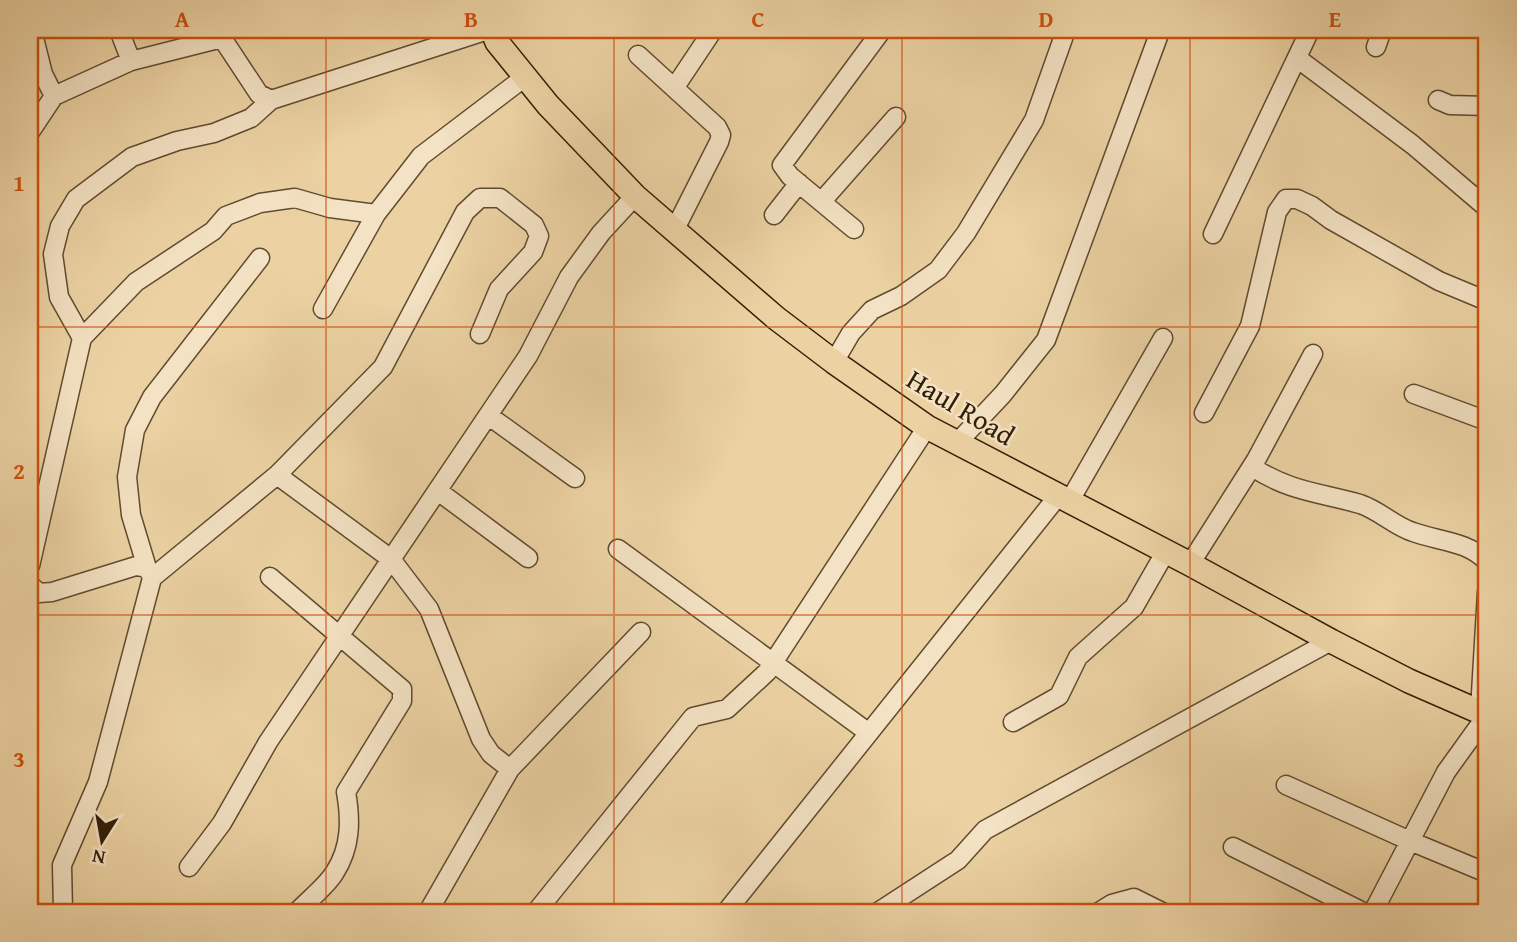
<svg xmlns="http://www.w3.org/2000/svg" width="1517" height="942" font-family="'Gentium Book Plus',serif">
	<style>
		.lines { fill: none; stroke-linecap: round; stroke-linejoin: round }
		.minor-casing { stroke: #604b2f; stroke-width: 21 }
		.major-casing { stroke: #321e08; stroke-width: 26 }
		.minor { stroke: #f3e2c3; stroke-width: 18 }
		.major { stroke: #ecd2a3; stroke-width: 23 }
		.grid { fill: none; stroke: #cd500b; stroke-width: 2; stroke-opacity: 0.55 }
		.labels { text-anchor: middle; stroke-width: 5; stroke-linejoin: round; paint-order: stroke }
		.street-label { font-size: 28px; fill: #321e08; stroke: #f3e2c3 }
		.neatline { fill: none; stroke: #cd500b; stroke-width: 2.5 }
		.grid-label { font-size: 23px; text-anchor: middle; font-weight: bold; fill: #cd500b }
	</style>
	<rect width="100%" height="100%" fill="#ecd2a3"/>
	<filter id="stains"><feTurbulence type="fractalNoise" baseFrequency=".00286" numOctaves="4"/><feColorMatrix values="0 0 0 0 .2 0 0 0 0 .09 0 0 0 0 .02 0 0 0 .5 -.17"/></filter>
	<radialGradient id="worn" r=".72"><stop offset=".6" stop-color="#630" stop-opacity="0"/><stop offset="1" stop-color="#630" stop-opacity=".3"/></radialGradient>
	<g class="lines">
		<g class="minor-casing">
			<path id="minor" d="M32 30 43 74 54 96
				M119 30 131 61
				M1376 47 1382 30
				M638 55 717 127 721 135 719 142 675 229
				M1297 58 1413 145 1487 208
				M675 87 713 30
				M1438 100 1450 105 1487 106
				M30 132 54 96 131 61 222 38 259 94 271 100 488 30
				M822 201 896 117
				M774 215 799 183
				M854 229 790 176 782 165 882 30
				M1213 234 1310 30
				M323 309 376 214 421 156 525 77
				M82 338 59 297 53 254 60 226 76 199 132 157 177 141 214 133 251 118 271 100
				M834 362 851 333 872 310 901 296 938 270 966 233 1034 120 1066 30
				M1414 394 1487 421
				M1204 413 1250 326 1277 212 1286 199H1297L1312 206 1331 220 1439 281 1487 301
				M489 416 575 478
				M957 443 1003 394 1046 340 1159 34
				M1252 467C1291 492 1318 492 1360 504 1379 510 1394 526 1413 532 1437 541 1469 541 1487 562
				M277 475 391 559 429 609 481 739 491 754 510 769
				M438 491 528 558
				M1069 502 1163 338
				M618 549 869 733
				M1190 564 1256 460 1313 354
				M30 566 82 338 136 282 213 231 226 216 260 203 295 198 330 208 376 214
				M147 568 131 515 127 477 135 430 152 397 260 258
				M270 577 402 689V701L346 792C351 820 351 847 335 872 326 887 309 899 297 912
				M30 585 39 593 52 592 136 566 147 568 151 575
				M1480 710 1487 592
				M1013 722 1059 696 1078 657 1134 607 1166 551
				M1286 785 1410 841 1487 873
				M1233 847 1363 912
				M189 867 222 823 268 742 528 356 569 277 601 233 635 196
				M63 912 62 865 98 782 152 578 277 475 383 367 465 212 480 198H500L534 225 539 236 533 252 499 289 480 334
				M428 912 510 769 641 632
				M536 912 693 717 727 709 767 672 927 427
				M726 912 1058 496
				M878 912 958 860 985 830 1331 641
				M1099 912 1112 904 1134 898 1162 912
				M1373 912 1446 772 1487 715"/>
		</g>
		<g class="major-casing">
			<path id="major" d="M492 30 497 42 548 105 635 196 776 318 834 362 927 427 1190 564 1331 641 1409 681 1487 715"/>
		</g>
		<use href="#minor" class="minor"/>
		<use href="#major" class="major"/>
	</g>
	<path class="grid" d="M326 30V912M614 30V912M902 30V912M1190 30V912M30 327H1487M30 615H1487"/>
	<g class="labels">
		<g class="street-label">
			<text transform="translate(961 407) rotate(31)" y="10">Haul Road</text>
		</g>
	</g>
	<rect width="1517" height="942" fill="none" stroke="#ecd2a3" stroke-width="77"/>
	<g transform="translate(102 841) rotate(191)" stroke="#f3e2c3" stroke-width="5" paint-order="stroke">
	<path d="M0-5L12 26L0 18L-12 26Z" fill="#321e08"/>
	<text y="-10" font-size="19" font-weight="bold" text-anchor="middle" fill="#321e08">N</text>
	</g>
	<rect x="38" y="38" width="1440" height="866" class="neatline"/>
	<g class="grid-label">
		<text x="182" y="27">A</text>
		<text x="471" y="27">B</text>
		<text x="758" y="27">C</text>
		<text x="1046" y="27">D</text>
		<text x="1335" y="27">E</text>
		<text x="19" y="191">1</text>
		<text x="19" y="479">2</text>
		<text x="19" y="767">3</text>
	</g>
	<rect width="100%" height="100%" filter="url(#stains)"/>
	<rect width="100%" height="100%" fill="url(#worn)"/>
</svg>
